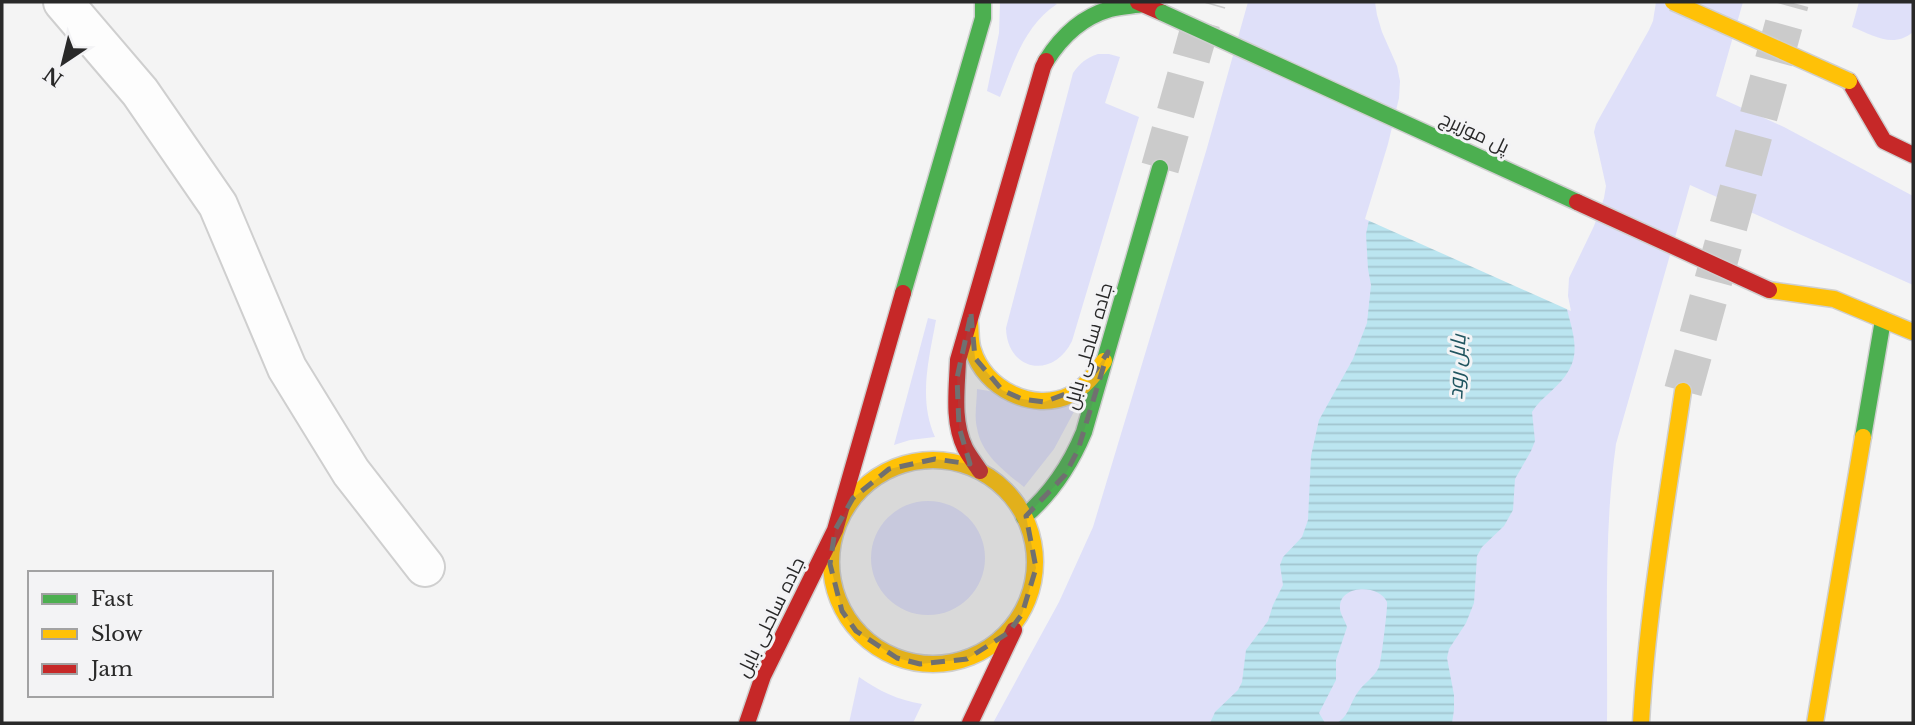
<svg xmlns="http://www.w3.org/2000/svg" width="1915" height="725" font-family="'Libre Baskerville',Cairo,serif">
	<style>
		.grass { fill: #dfe0f9 }
		.water { fill: url(#water-rules) }
		.pier { fill: #f4f4f4 }
		.lines { fill: none; stroke-linecap: round; stroke-linejoin: round }
		.primary-tunnel { stroke: #cbcbcb; stroke-width: 38; stroke-dasharray: 38 19; stroke-linecap: butt }
		.street-casing { stroke: #cfcfcf; stroke-width: 42 }
		.fast-casing { stroke: #cfcfcf; stroke-width: 19 }
		.slow-casing { stroke: #cfcfcf; stroke-width: 19 }
		.jam-casing { stroke: #cfcfcf; stroke-width: 19 }
		.street { stroke: #fdfdfd; stroke-width: 38 }
		.fast { stroke: #4caf50; stroke-width: 16 }
		.slow { stroke: #ffc107; stroke-width: 16 }
		.jam { stroke: #c62828; stroke-width: 16 }
		.fast-bridge-casing { stroke: #cfcfcf; stroke-width: 19; stroke-linecap: butt }
		.slow-bridge-casing { stroke: #cfcfcf; stroke-width: 19; stroke-linecap: butt }
		.jam-bridge-casing { stroke: #cfcfcf; stroke-width: 19; stroke-linecap: butt }
		.fast-bridge { stroke: #4caf50; stroke-width: 16 }
		.slow-bridge { stroke: #ffc107; stroke-width: 16 }
		.jam-bridge { stroke: #c62828; stroke-width: 16 }
		.marked { fill: #707070; fill-opacity: 0.2; stroke: #707070; stroke-width: 5; stroke-dasharray: 14 9; stroke-linejoin: round }
		.labels { text-anchor: middle; stroke-width: 6; stroke-linejoin: round; paint-order: stroke }
		.street-label { font-size: 19px; fill: #292929; stroke: #f3f3f5 }
		.water-label { font-size: 21px; font-style: italic; fill: #215560; stroke: #f3f3f5 }
	</style>
	<defs>
		<pattern id="water-rules" width="6" height="5" patternUnits="userSpaceOnUse" patternTransform="scale(1.75)"><rect width="6" height="5" fill="#bbe5f0"/><path d="M0 2.5h6" fill="none" stroke="#a1c4ce"/></pattern>
	</defs>
	<rect width="100%" height="100%" fill="#f4f4f4"/>
	<path class="grass" d="M1000 2H1051L1057 4C1024 26 1014 62 1000 97L987 91 999 33Z
		M1248 2H1743L1716 96 1784 127 1913 196V285L1690 185 1616 444C1603 536 1608 631 1607 723H993L1059 602 1093 527 1207 148Z
		M1859 2H1913V32C1893 49 1873 35 1852 27Z
		M1098 54H1109L1120 57 1105 103 1139 117 1072 341C1053 380 1007 371 1006 328L1073 73C1080 63 1086 58 1098 54Z
		M928 318 936 320C929 359 918 399 935 437L910 440 894 445Z
		M977 389 1077 406 1054 449 1024 487C1004 471 981 454 977 428 974 416 977 402 977 389Z
		M871 558a57 57 0 1 1 114 0a57 57 0 1 1-114 0Z
		M859 677C879 691 898 700 922 704L913 723H849Z"/>
	<path class="water" d="M1596 115 1566 277C1565 285 1564 292 1565 300 1569 323 1582 348 1569 370 1560 387 1542 396 1532 412L1535 441 1531 451 1515 479 1513 510 1504 526 1482 547 1477 556 1474 603 1466 623 1449 649 1447 658 1454 695V710L1452 723H1337C1350 715 1349 704 1358 692 1364 683 1374 678 1379 667 1381 663 1388 606 1387 602 1379 584 1341 585 1340 606 1339 613 1345 620 1347 627L1336 660V680L1319 713 1325 723H1210L1215 712 1238 690 1242 682 1246 650 1268 621 1273 605 1283 585 1280 565 1283 557 1302 537 1308 520 1311 456 1319 420 1353 359 1367 323 1371 285 1368 269 1366 234 1369 220Z"/>
	<path class="pier" d="M1375 2H1656L1653 21 1649 30 1596 124 1594 132 1606 186 1604 198 1594 226 1569 278 1568 296 1571 311 1365 219 1388 144 1399 98 1400 81 1397 66 1382 32 1377 15Z"/>
	<g class="lines">
		<path class="primary-tunnel" d="M1160 168 1207 2
			M1683 391 1790 2"/>
		<g class="street-casing">
			<path id="street" d="M63 2 140 92 218 205 287 368 351 472 425 567"/>
		</g>
		<g class="fast-casing">
			<path id="fast" d="M1046 61C1061 37 1082 17 1110 9 1121 6 1133 6 1144 4
				M903 293 983 18V2
				M1863 437 1883 320
				M1024 517C1052 493 1070 466 1084 432L1160 168"/>
		</g>
		<g class="slow-casing">
			<path id="slow" d="M1769 290 1834 299 1913 332
				M970 323C971 332 970 342 973 350 984 388 1033 413 1070 395 1085 387 1094 375 1104 361
				M831 562a102 102 0 1 1 204 0a102 102 0 1 1-204 0Z
				M1641 723C1647 613 1667 500 1683 391
				M1815 723 1863 437"/>
		</g>
		<g class="jam-casing">
			<path id="jam" d="M1138 2 1163 13
				M1849 81 1884 141 1913 155
				M980 471C975 463 969 456 965 448 952 421 957 389 958 360L1043 67 1046 61
				M747 723 763 676 835 530 903 293
				M970 723 1014 630"/>
		</g>
		<use href="#street" class="street"/>
		<use href="#fast" class="fast"/>
		<use href="#slow" class="slow"/>
		<use href="#jam" class="jam"/>
		<g class="fast-bridge-casing">
			<path id="fast-bridge" d="M1163 13 1577 202"/>
		</g>
		<g class="slow-bridge-casing">
			<path id="slow-bridge" d="M1673 2 1849 81"/>
		</g>
		<g class="jam-bridge-casing">
			<path id="jam-bridge" d="M1577 202 1769 290"/>
		</g>
		<use href="#fast-bridge" class="fast-bridge"/>
		<use href="#slow-bridge" class="slow-bridge"/>
		<use href="#jam-bridge" class="jam-bridge"/>
	</g>
	<path class="marked" d="M971 314 975 358 1002 390 1022 399 1044 402 1084 387 1108 352 1078 450 1065 475 1026 516 1036 568 1022 614 1008 633 967 659 920 664 897 658 856 631 842 611 830 564 835 530 853 498 889 469 935 459 970 464 959 427 957 378Z"/>
	<g class="labels">
		<g class="street-label">
			<text transform="translate(1475 132) rotate(25)" y="7">پل موزیرج</text>
			<text transform="translate(1088 346) rotate(-74)" y="7">جاده ساحلی بابل</text>
			<text transform="translate(770 617) rotate(-64)" y="7">جاده ساحلی بایل</text>
		</g>
		<g class="water-label">
			<text transform="translate(1457 367) rotate(-87)" y="7">بابل رود</text>
		</g>
	</g>
	<rect width="1915" height="725" fill="none" stroke="#292929" stroke-width="7"/>
	<rect x="28" y="571" width="245" height="126" fill="#f3f3f5" stroke="#a2a2a3" stroke-width="2"/>
	<rect x="42" y="594" width="35" height="10" fill="#4caf50" stroke="#a2a2a3" stroke-width="2"/>
	<text x="91" y="606" font-size="21" fill="#292929">Fast</text>
	<rect x="42" y="629" width="35" height="10" fill="#ffc107" stroke="#a2a2a3" stroke-width="2"/>
	<text x="91" y="641" font-size="21" fill="#292929">Slow</text>
	<rect x="42" y="664" width="35" height="10" fill="#c62828" stroke="#a2a2a3" stroke-width="2"/>
	<text x="91" y="676" font-size="21" fill="#292929">Jam</text>
	<g transform="translate(63 63) rotate(215)" stroke="#f3f3f5" stroke-width="5" paint-order="stroke">
	<path d="M0-5L12 26L0 18L-12 26Z" fill="#292929"/>
	<text y="-10" font-size="19" font-weight="bold" text-anchor="middle" fill="#292929">N</text>
	</g>
</svg>
